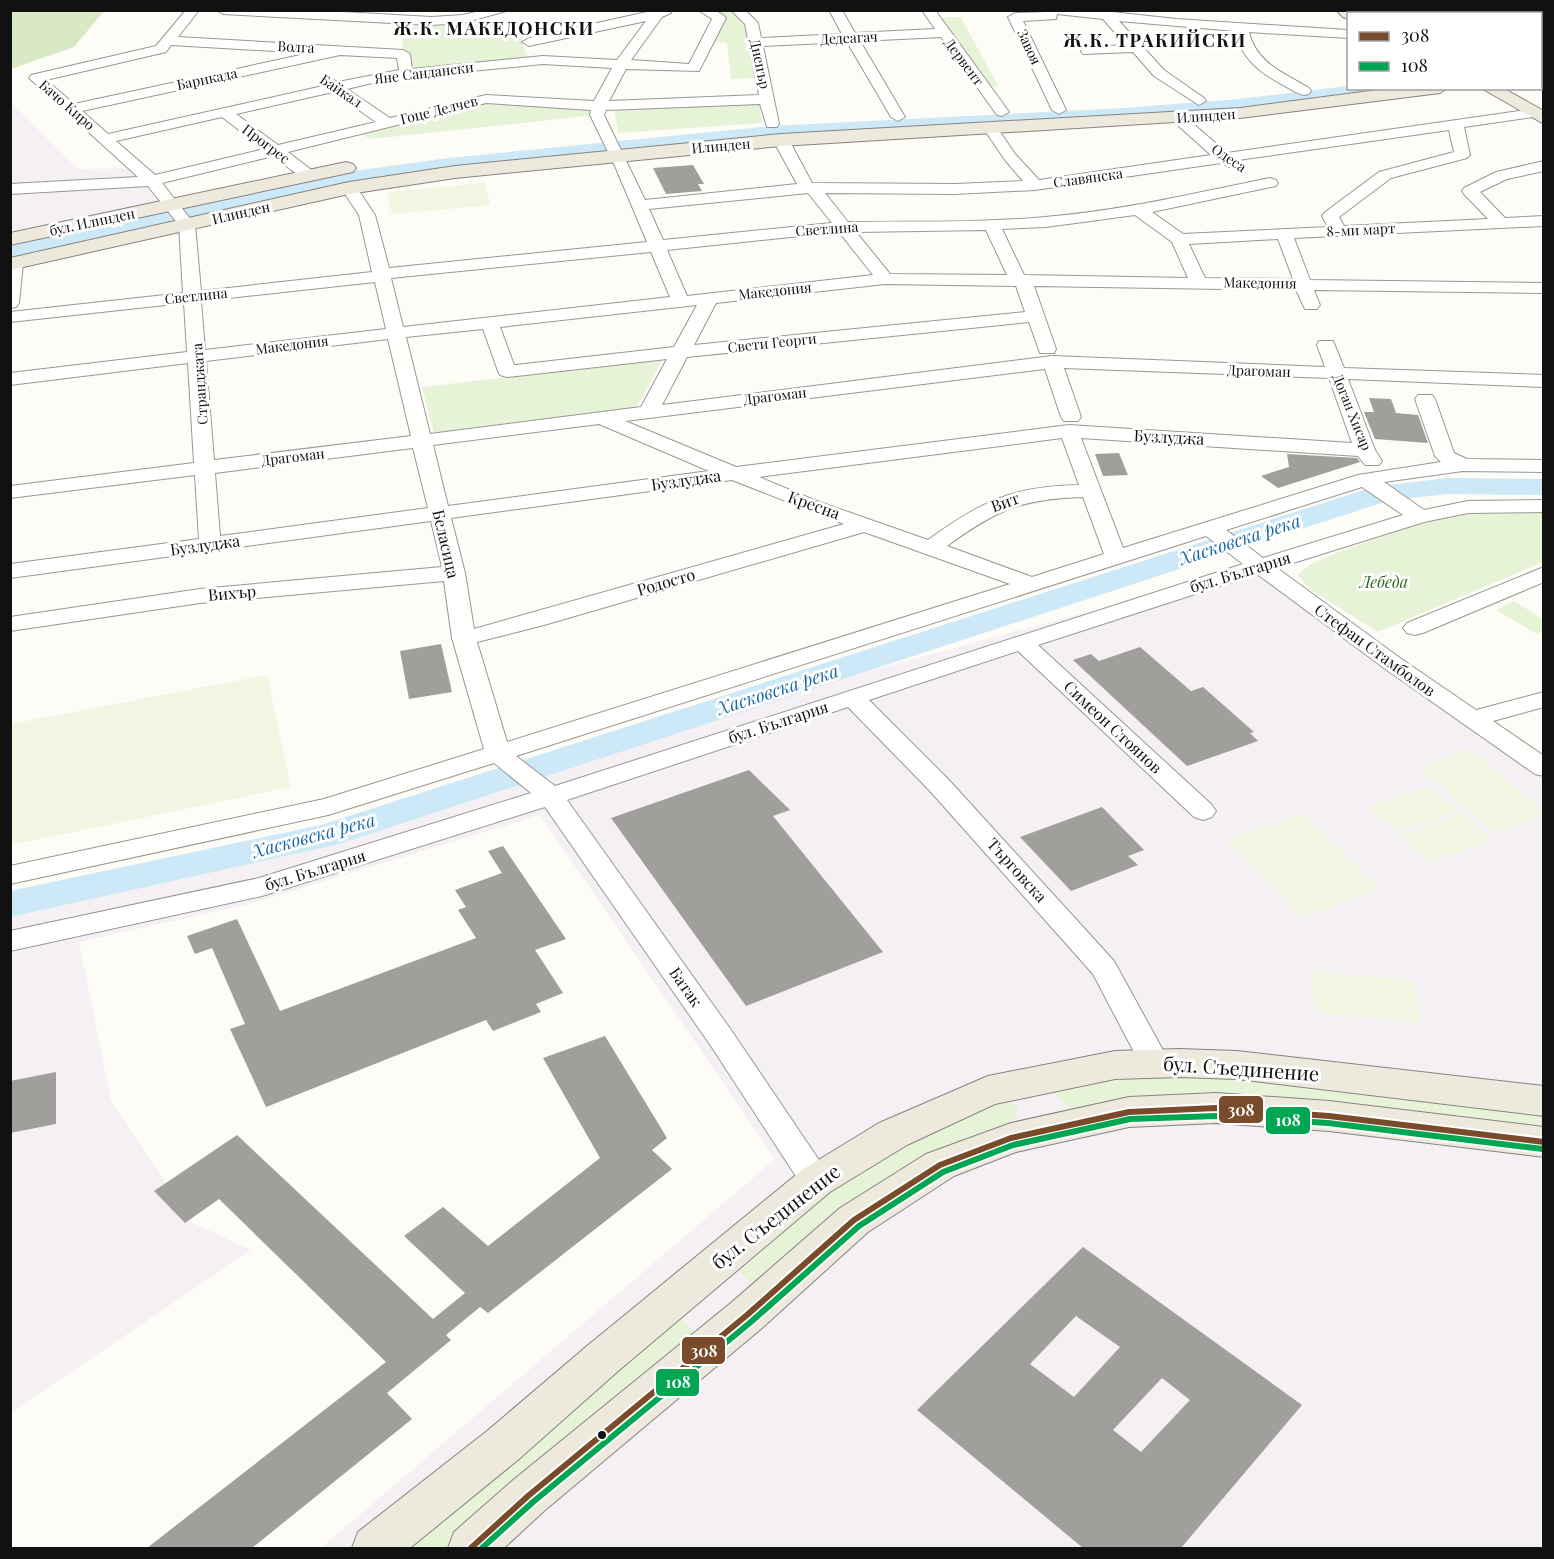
<svg xmlns="http://www.w3.org/2000/svg" width="1554" height="1559" font-family="'Playfair Display',serif">
	<style>
		.industrial { fill: #f5f0f3 }
		.green { fill: #e7f3d7 }
		.forest { fill: #d8eac5 }
		.pitch { fill: #f0f6e1 }
		.lines { fill: none; stroke-linecap: round; stroke-linejoin: round }
		.river { fill: #cde8f7; fill-rule: evenodd }
		.building { fill: #a19f9c; fill-rule: evenodd }
		.minor-casing { stroke: #979795; stroke-width: 2 }
		.major-casing { stroke: #858482; stroke-width: 2 }
		.minor { fill: #fffffe; fill-rule: evenodd }
		.major { fill: #ede9dc; fill-rule: evenodd }
		.bus-1-casing { stroke: #fff; stroke-width: 10 }
		.bus-2-casing { stroke: #fff; stroke-width: 10 }
		.bus-1 { stroke: #7a4b2a; stroke-width: 6 }
		.bus-2 { stroke: #00a651; stroke-width: 6 }
		.bus-dot { fill: #111; stroke: #fff; stroke-width: 2 }
		.labels { text-anchor: middle; stroke-width: 6; stroke-linejoin: round; paint-order: stroke }
		.far-street-label { font-size: 14px; fill: #111; stroke: #fff }
		.street-label { font-size: 16px; fill: #111; stroke: #fff }
		.park-label { font-size: 16px; font-style: italic; fill: #2f6b1f; stroke: #fff }
		.far-district-label { font-size: 18px; font-weight: bold; letter-spacing: 1.5px; fill: #111; stroke: #fff }
		.water-label { font-size: 18px; font-style: italic; fill: #1768a6; stroke: #fff }
		.near-street-label { font-size: 20px; fill: #111; stroke: #fff }
		.line-badge { stroke: #fff; stroke-width: 2 }
		.badge-label { font-size: 16px; text-anchor: middle; font-weight: bold; fill: #fff }
	</style>
	<rect width="100%" height="100%" fill="#fdfcf7"/>
	<path class="industrial" d="M10 101 78 169 153 168 173 205 11 239Z
		M1261 565 1543 768V1548H321L775 1159 540 815 253 903 79 942 111 1101 193 1223 251 1250 11 1413V897L430 802 472 789 541 763 744 705Z"/>
	<path class="green" d="M1434 10 1543 12V58L1541 59 1540 14H1423Z
		M710 11H730L744 21 755 78 731 79 727 43 713 42 725 17Z
		M961 17C973 40 985 63 999 86L990 87 939 18Z
		M472 19 527 42 522 44 530 60 407 72 402 39 404 37V30L431 22Z
		M487 102 587 108 591 111V115L587 116 371 139 358 133Z
		M759 102 762 123 618 133 614 108Z
		M662 360 636 409 434 434 422 387Z
		M1503 510 1543 511V562L1378 632 1311 590 1298 575 1309 565 1336 553 1436 517Z
		M1514 601 1543 619V631L1537 634 1496 610Z
		M1163 1074 1303 1082 1543 1110V1127L1175 1096 1068 1108 1050 1088Z
		M1007 1101 1018 1107 1017 1116 1008 1124 933 1154 759 1289 739 1272 828 1192 919 1138Z
		M678 1314 699 1338 460 1548H412Z"/>
	<path class="forest" d="M10 11 11 10 104 11 74 47 11 69Z"/>
	<path class="pitch" d="M484 183 491 205 392 214 387 192Z
		M267 675 291 787 11 845V724Z
		M1470 749 1543 810V815L1494 833 1418 767Z
		M1430 786 1458 811 1395 832 1368 806Z
		M1304 814 1381 889 1302 918 1226 840Z
		M1463 814 1492 840 1429 862 1400 835Z
		M1310 970 1414 981 1421 1023 1315 1012Z"/>
	<g class="lines">
		<path class="river" d="M1540 62H1544V74H1540Z
			M1348 86V88H1390L1388 92 1381 94 1239 111 1124 120 772 138 448 170 354 183 10 260V246L354 171 448 158 772 126 1124 108 1239 99Z
			M1447 478 1544 479V495L1447 494 1387 501 339 844 10 917V891L321 825 1373 487Z"/>
	</g>
	<path class="building" d="M693 165 704 184H698L702 191 666 194 653 168Z
		M1369 398 1391 399 1396 413 1418 415 1428 443 1375 439 1364 412H1374Z
		M1119 453 1128 475 1103 476 1095 454Z
		M1287 454 1357 458 1360 462 1278 488 1261 476 1289 467Z
		M441 644 452 692 409 699 400 651Z
		M1140 647 1191 691 1203 687 1254 732 1250 733 1258 741 1187 766 1073 660 1091 654 1099 661Z
		M749 770 790 810 773 816 883 952 746 1006 611 818Z
		M1102 807 1144 850 1128 856 1138 865 1071 891 1020 837Z
		M503 846 566 939 535 950 563 993 536 1004 541 1012 493 1031 486 1020 266 1107 230 1029 245 1024 212 948 195 954 187 936 237 919 280 1011 476 938 458 910 466 907 455 890 502 873 488 851Z
		M605 1036 667 1138 652 1150 672 1169 488 1313 480 1307 446 1335 451 1340 387 1393 412 1419 252 1548H147L386 1362 219 1199 185 1223 154 1191 237 1135 433 1319 465 1293 404 1236 443 1207 488 1246 600 1158 543 1058Z
		M56 1072V1124L10 1133V1081Z
		M1083 1247 1302 1405 1181 1548H1083L917 1410ZM1076 1316 1120 1347 1074 1397 1030 1364ZM1162 1378 1190 1400 1141 1452 1113 1430Z"/>
	<g class="lines">
		<g class="minor-casing">
			<path id="minor" d="M186 10H199L178 37 403 50 410 54 412 69 543 56 617 60 646 21 529 46 522 42 529 38 656 10H669L671 13 662 17 631 60 689 64 712 19 698 10C709 10 718 9 726 18L699 71 626 69 609 101 759 95 745 24 731 10H745L758 23 761 38 842 34 829 10H842L855 33 935 29 922 10H935L1009 112 1002 116 997 115 941 37 860 41 905 117 898 121 891 117 847 42 763 46 779 124 777 127H767L760 104 606 110 604 115 645 200 797 184 773 140 781 135 789 140 812 183 955 184 1023 181 1005 160 984 129 991 125 996 126 1015 154 1039 180 1211 155 1173 121 1171 118 1173 115H1183L1227 153 1533 109 1538 110 1540 113 1538 116 1533 117 1464 127 1470 155 1467 158 1391 178 1339 217 1344 226 1488 219 1464 194 1462 191 1464 188 1496 172 1544 161V171L1507 179 1480 192 1505 218 1544 216V226L1294 238 1310 280 1544 283V293L1314 290 1320 305 1317 309H1305L1296 290 1034 286 1056 349 1054 353H1040L1029 322 687 357 662 405 1052 356 1325 367 1317 345 1319 341H1333L1344 368 1544 375V387L1348 379 1375 450 1382 461 1379 465H1365L1358 456 1081 438 1123 548 1358 475 1441 462 1435 456 1415 399 1418 395H1432L1435 399 1454 453 1467 459 1544 460V472L1463 471 1384 482 1424 510 1468 501 1544 500V512L1468 513 1424 522 1277 568 1400 658 1476 710 1544 692V707L1493 721 1544 756V776L1535 774 1384 668 1257 574 1038 645 1212 805 1216 811 1212 817 1203 820 1194 817 1018 651 869 700 948 779 1114 961 1170 1063 1166 1071 1155 1074 1144 1071 1093 974 930 791 848 707 567 800 731 1030 827 1172 832 1181 827 1190 816 1194 805 1190 711 1046 545 807 262 896 10 951V931L259 878 531 793 494 763 328 815 10 884V866L324 799 484 749 452 638 444 581 200 603 10 631V617L200 589 442 567 431 521 10 578V564L199 539 195 475 10 498V486L194 463 188 363 10 385V373L187 352 184 303 10 322V312L183 293 179 225 148 186 10 194V184L138 177 29 78 31 75 156 46ZM171 45 310 53 74 104 46 80 166 52ZM340 55 397 58 399 70 338 82 326 77 319 81 323 86 108 134 82 111ZM543 64 612 68 594 101 486 95 390 118 347 89 389 79ZM333 92 376 122 278 145 236 114ZM486 103 591 110 590 115 615 166 647 242 389 268 375 215 355 185 349 183 341 188 359 215 372 272 201 291 195 225 162 183 273 156 302 178 308 180 316 175 314 172 288 152ZM222 117 264 149 155 175 116 141ZM1449 130 1454 152 1379 172 1324 213 1322 216 1328 227 1183 234 1152 212 1276 186 1278 183 1276 180 1270 178C1195 193 1121 211 1045 217 980 223 914 221 848 222L825 193 955 194 1035 190 1221 163 1232 168 1237 166 1240 163 1238 160ZM808 193 832 223 663 240 649 209ZM1135 215 1172 242 1188 278 1024 275 1002 229 1046 227ZM986 230 1007 275 890 274 856 232ZM839 232 873 275 687 296 667 250ZM1278 239 1293 279 1205 278 1189 244ZM651 252 670 297 403 327 391 278ZM375 282 386 329 205 350 201 301ZM885 284 1016 286 1025 312 694 345 716 303ZM697 305 674 347 516 365H514L500 327ZM483 329 498 371 500 375 507 377 667 359 641 407 430 434 406 337ZM388 339 411 436 214 460 206 361ZM1064 368 1329 378 1352 443 1069 425 736 467 625 421 1045 369 1061 417 1064 421H1078L1081 417ZM599 424 709 471 448 506 433 445ZM1062 438 1079 485C1013 486 980 502 928 540L814 500 759 477ZM413 448 428 508 220 536 215 473ZM732 480 844 524 474 629 465 573 451 518ZM1362 487 1403 515 1263 558 1226 530ZM1083 497 1104 554 1032 577 947 546C996 510 1021 499 1083 497ZM864 532 1010 584 507 742 477 642 544 625ZM1206 536 1243 564 555 786 516 756Z
				M217 10H307L431 17 463 15 484 10H510L463 23 431 25 223 14Z
				M1045 10H1094L1176 19 1348 30V38L1249 32C1256 63 1284 73 1309 88L1311 91 1309 94 1304 95C1296 93 1290 89 1283 85 1259 72 1241 58 1235 31L1119 21 1164 70 1204 98 1206 101 1199 105 1154 76 1133 52 1083 54 1081 51 1083 48 1088 47 1126 45 1103 19 1057 14 1056 19 1023 21 1066 110 1059 114 1052 110 1008 17 1015 13 1046 12Z
				M1412 10H1429L1426 14H1409Z
				M1533 10H1544V15L1534 13Z
				M1544 56V64L1540 65V57Z
				M14 258 20 259 23 263 19 303 16 307 10 308V259Z
				M1544 567V582L1423 633 1415 635 1407 633 1403 628 1407 623Z"/>
		</g>
		<g class="major-casing">
			<path id="major" d="M1336 10H1355L1357 14H1348V19L1343 17Z
				M1393 88H1448L1440 93 1240 118 781 146 455 178 349 194 10 270V258L349 182 455 166 781 134 1240 108Z
				M1481 88H1503L1544 111V124Z
				M346 162 353 164 356 168 353 172 10 245V233Z
				M1179 1049 1237 1051 1544 1086V1116L1237 1079 1179 1077 1115 1079 995 1104 907 1145 830 1192 617 1372 519 1459 410 1548H352L358 1532 487 1431 587 1346 802 1170 879 1123 988 1076 1115 1051Z
				M1216 1093 1329 1101 1544 1127V1157L1329 1131 1216 1123 1129 1127 1016 1152 954 1176 868 1232 762 1328 544 1511 504 1548H448L454 1532 512 1481 732 1302 840 1208 926 1154 1011 1123 1129 1097Z"/>
		</g>
		<use href="#minor" class="minor"/>
		<use href="#major" class="major"/>
		<g class="bus-1-casing">
			<path id="bus-1" d="M471 1548 528 1496 747 1315 854 1220 940 1165 1011 1138 1129 1112 1216 1108 1329 1116 1544 1142"/>
		</g>
		<g class="bus-2-casing">
			<path id="bus-2" d="M482 1548 533 1502 752 1321 859 1226 943 1172 1013 1145 1130 1119 1216 1116 1328 1123 1543 1149"/>
		</g>
		<use href="#bus-1" class="bus-1"/>
		<use href="#bus-2" class="bus-2"/>
	</g>
	<circle class="bus-dot" cx="602" cy="1435" r="5"/>
	<g class="labels">
		<g class="far-street-label">
			<text transform="translate(849 38) rotate(-3)" y="5">Дедеагач</text>
			<text transform="translate(296 47) rotate(3)" y="5">Волга</text>
			<text transform="translate(1029 47) rotate(65)" y="5">Завоя</text>
			<text transform="translate(964 62) rotate(53)" y="5">Дервент</text>
			<text transform="translate(760 64) rotate(78)" y="5">Днепър</text>
			<text transform="translate(424 73) rotate(-7)" y="5">Яне Сандански</text>
			<text transform="translate(207 79) rotate(-12)" y="5">Барикада</text>
			<text transform="translate(341 91) rotate(34)" y="5">Байкал</text>
			<text transform="translate(67 105) rotate(41)" y="5">Бачо Киро</text>
			<text transform="translate(439 110) rotate(-14)" y="5">Гоце Делчев</text>
			<text transform="translate(1206 116) rotate(-4)" y="5">Илинден</text>
			<text transform="translate(266 144) rotate(37)" y="5">Прогрес</text>
			<text transform="translate(721 146) rotate(-5)" y="5">Илинден</text>
			<text transform="translate(1229 158) rotate(34)" y="5">Одеса</text>
			<text transform="translate(1088 178) rotate(-8)" y="5">Славянска</text>
			<text transform="translate(241 213) rotate(-13)" y="5">Илинден</text>
			<text transform="translate(92 222) rotate(-12)" y="5">бул. Илинден</text>
			<text transform="translate(827 229) rotate(-4)" y="5">Светлина</text>
			<text transform="translate(1361 230) rotate(-3)" y="5">8-ми март</text>
			<text transform="translate(1260 283) rotate(1)" y="5">Македония</text>
			<text transform="translate(775 291) rotate(-6)" y="5">Македония</text>
			<text transform="translate(196 296) rotate(-6)" y="5">Светлина</text>
			<text transform="translate(772 343) rotate(-6)" y="5">Свети Георги</text>
			<text transform="translate(292 345) rotate(-7)" y="5">Македония</text>
			<text transform="translate(1259 371) rotate(2)" y="5">Драгоман</text>
			<text transform="translate(200 384) rotate(-94)" y="5">Странджата</text>
			<text transform="translate(775 396) rotate(-7)" y="5">Драгоман</text>
			<text transform="translate(1352 412) rotate(68)" y="5">Доган Хисар</text>
			<text transform="translate(293 457) rotate(-7)" y="5">Драгоман</text>
		</g>
		<g class="street-label">
			<text transform="translate(1169 437) rotate(3)" y="6">Бузлуджа</text>
			<text transform="translate(686 480) rotate(-8)" y="6">Бузлуджа</text>
			<text transform="translate(1005 502) rotate(-20)" y="6">Вит</text>
			<text transform="translate(814 505) rotate(20)" y="6">Кресна</text>
			<text transform="translate(446 544) rotate(77)" y="6">Беласица</text>
			<text transform="translate(205 545) rotate(-8)" y="6">Бузлуджа</text>
			<text transform="translate(1240 572) rotate(-17)" y="6">бул. България</text>
			<text transform="translate(666 582) rotate(-16)" y="6">Родосто</text>
			<text transform="translate(232 593) rotate(-5)" y="6">Вихър</text>
			<text transform="translate(1375 650) rotate(36)" y="6">Стефан Стамболов</text>
			<text transform="translate(778 722) rotate(-18)" y="6">бул. България</text>
			<text transform="translate(1113 727) rotate(43)" y="6">Симеон Стоянов</text>
			<text transform="translate(315 870) rotate(-17)" y="6">бул. България</text>
			<text transform="translate(1017 870) rotate(48)" y="6">Търговска</text>
			<text transform="translate(686 987) rotate(55)" y="6">Батак</text>
		</g>
		<g class="park-label">
			<text x="1384" y="588">Лебеда</text>
		</g>
		<g class="far-district-label">
			<text x="494" y="35">Ж.К. МАКЕДОНСКИ</text>
			<text x="1155" y="47">Ж.К. ТРАКИЙСКИ</text>
		</g>
		<g class="water-label">
			<text transform="translate(1240 540) rotate(-18)" y="6">Хасковска река</text>
			<text transform="translate(778 690) rotate(-18)" y="6">Хасковска река</text>
			<text transform="translate(314 836) rotate(-15)" y="6">Хасковска река</text>
		</g>
		<g class="near-street-label">
			<text transform="translate(1241 1069) rotate(4)" y="7">бул. Съединение</text>
			<text transform="translate(776 1217) rotate(-38)" y="7">бул. Съединение</text>
		</g>
	</g>
	<g class="line-badge">
		<rect x="1218" y="1095" width="46" height="29" rx="6" fill="#7a4b2a"/>
		<rect x="1265" y="1106" width="46" height="29" rx="6" fill="#00a651"/>
		<rect x="681" y="1336" width="45" height="29" rx="6" fill="#7a4b2a"/>
		<rect x="655" y="1368" width="45" height="29" rx="6" fill="#00a651"/>
	</g>
	<g class="badge-label">
		<text x="1241" y="1116">308</text>
		<text x="1288" y="1126">108</text>
		<text x="704" y="1357">308</text>
		<text x="678" y="1388">108</text>
	</g>
	<rect width="1554" height="1559" fill="none" stroke="#111111" stroke-width="24"/>
	<rect x="1347" y="12" width="195" height="78" fill="#ffffff" stroke="#a0a0a0" stroke-width="1.5"/>
	<rect x="1359" y="32" width="30" height="9" fill="#7a4b2a" stroke="#a0a0a0" stroke-width="1.5"/>
	<text x="1401" y="42" font-size="18" fill="#111111">308</text>
	<rect x="1359" y="62" width="30" height="9" fill="#00a651" stroke="#a0a0a0" stroke-width="1.5"/>
	<text x="1401" y="72" font-size="18" fill="#111111">108</text>
</svg>
